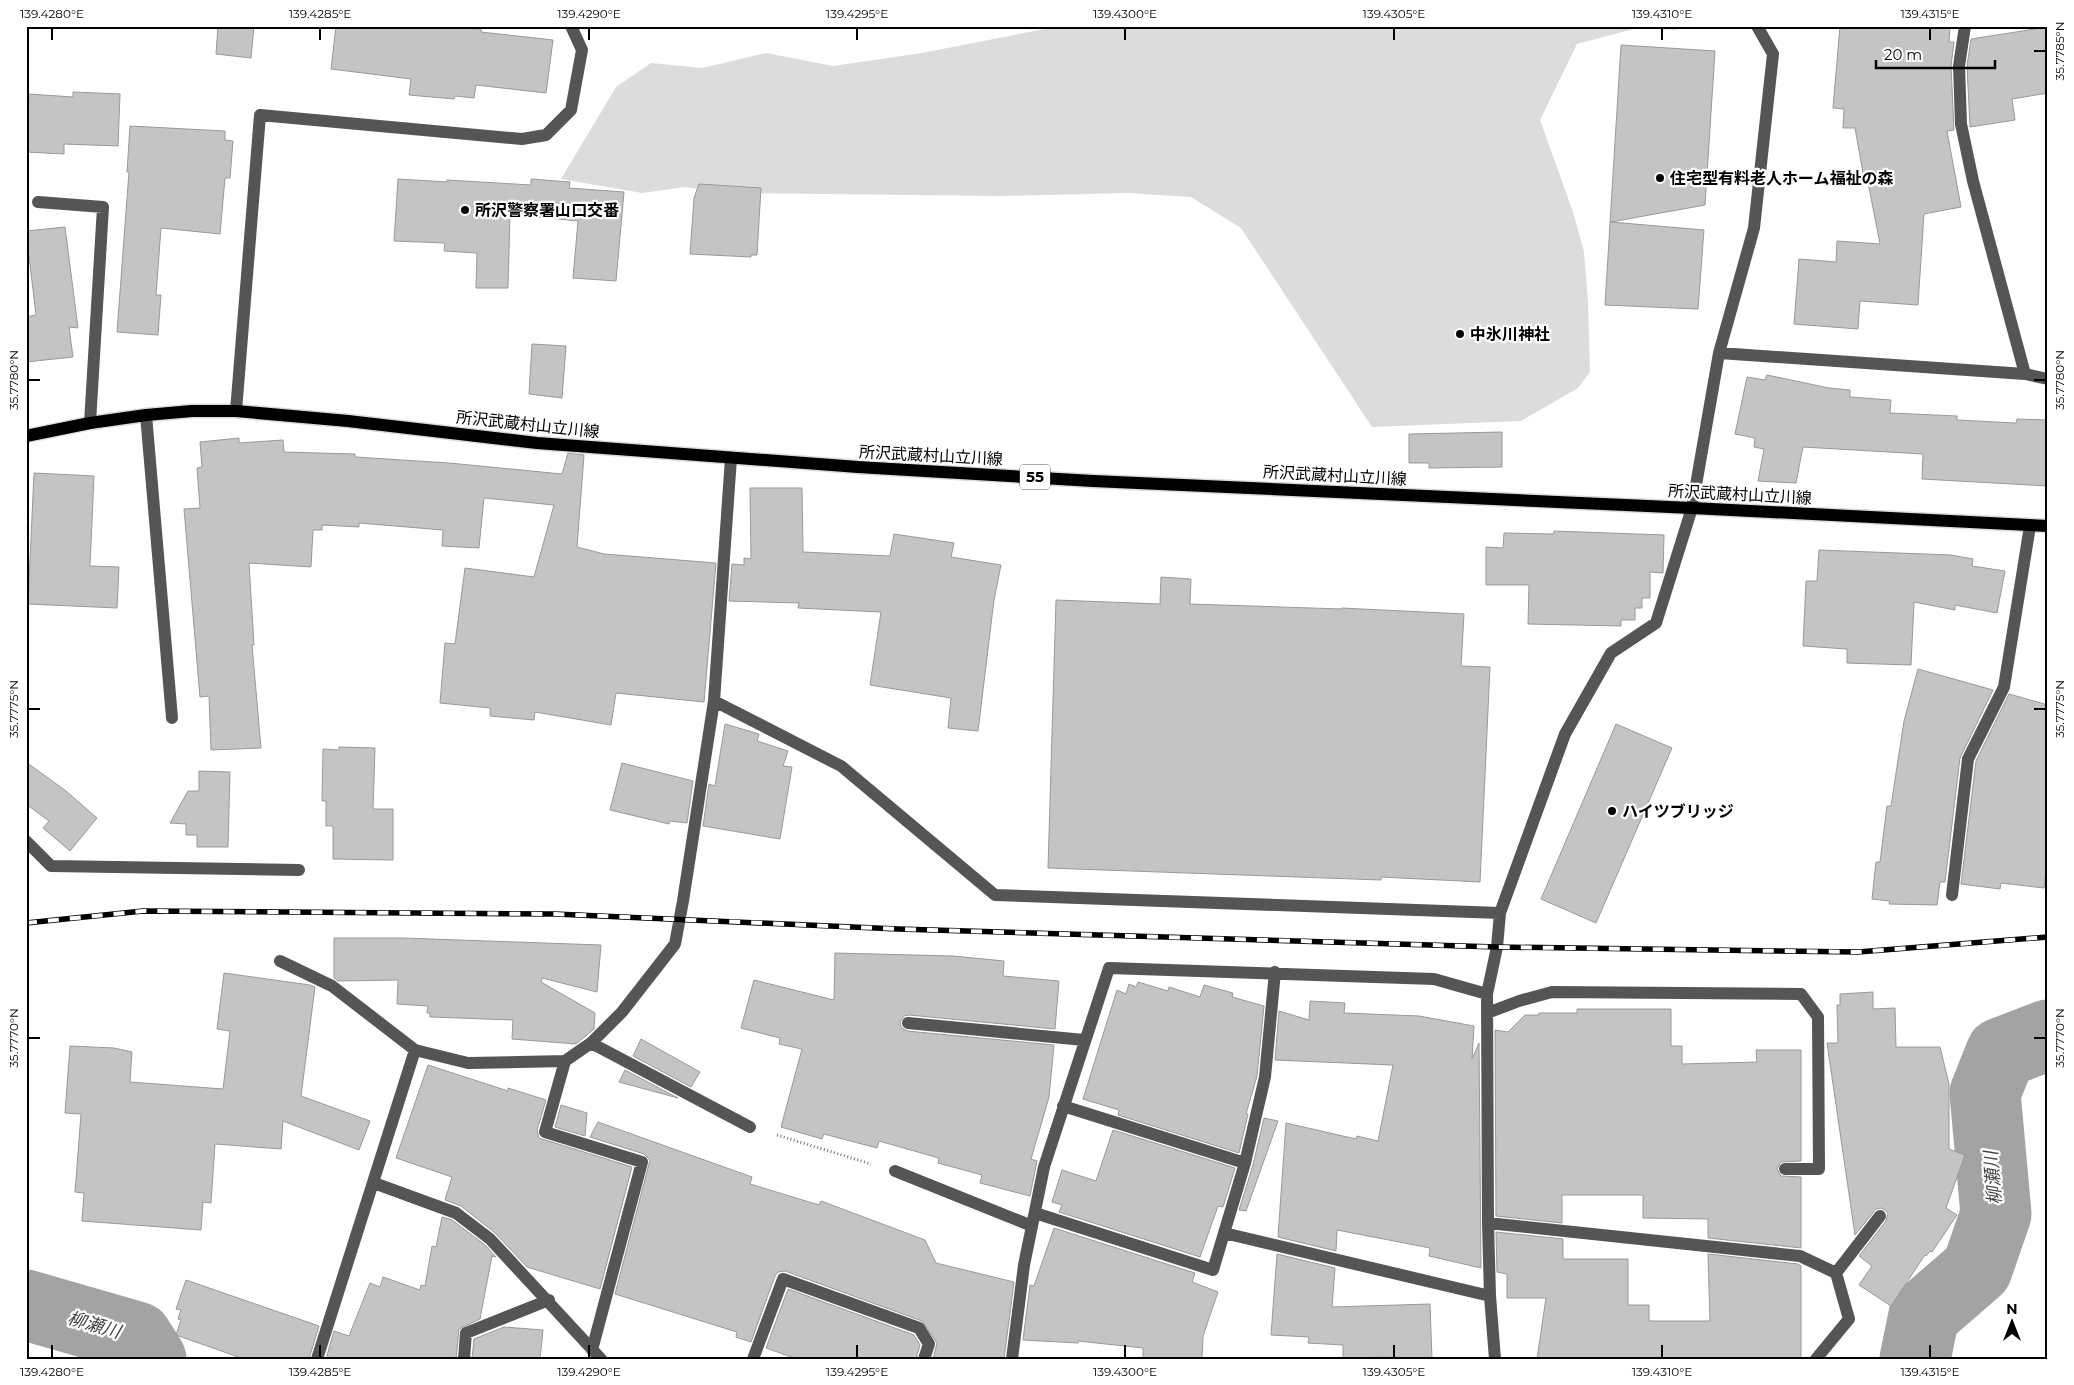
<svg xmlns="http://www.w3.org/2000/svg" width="2074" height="1385" font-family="Montserrat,'Noto Sans JP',sans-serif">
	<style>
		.green { fill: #dcdcdc }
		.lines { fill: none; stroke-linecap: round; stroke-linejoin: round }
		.river { stroke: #a3a3a3; stroke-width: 71 }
		.building { fill: #c4c4c4; stroke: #999 }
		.major-casing { stroke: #dbdbdb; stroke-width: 15 }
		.path { stroke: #777; stroke-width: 3; stroke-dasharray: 1 2.5; stroke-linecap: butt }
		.minor { stroke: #555; stroke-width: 12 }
		.major { stroke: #000; stroke-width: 12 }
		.rail-casing { stroke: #000; stroke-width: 5.5 }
		.rail { stroke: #fff; stroke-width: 4; stroke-dasharray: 11; stroke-linecap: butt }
		.ticks { fill: none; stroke: #000; stroke-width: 2 }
		.poi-dot { fill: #000; stroke: #fff; stroke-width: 2 }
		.labels { text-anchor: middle; stroke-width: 4.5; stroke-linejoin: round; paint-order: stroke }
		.shield { fill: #fff; stroke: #4c4c4c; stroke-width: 1 }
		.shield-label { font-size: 15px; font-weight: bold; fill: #000 }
		.poi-label { font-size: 16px; font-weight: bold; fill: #000; stroke: #fff; text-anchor: start }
		.street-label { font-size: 16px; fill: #000; stroke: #fff }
		.water-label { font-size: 18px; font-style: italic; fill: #444; stroke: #fff }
		.neatline { fill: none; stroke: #000; stroke-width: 2 }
		.ticks-label { font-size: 12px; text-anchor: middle; fill: #000 }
	</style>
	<rect width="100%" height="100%" fill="#fff"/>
	<path class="green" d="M1060 26H1681L1676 30 1637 28 1577 44 1540 120 1573 212 1584 252 1588 302 1590 372 1578 388 1521 421 1372 427 1241 228 1191 197 1128 193 1001 196 728 193 685 187 642 193 561 179 616 87 651 63 702 68 766 53 833 66 922 53Z"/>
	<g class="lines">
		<path class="river" d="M26 1305 137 1337 151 1359
			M1915 1359 1924 1315 1977 1269 1996 1214 1985 1093 2001 1053 2048 1035"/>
	</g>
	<path class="building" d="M218 26H254L251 58 216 54Z
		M336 26H450L481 29V32L553 40 546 93 476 85 474 98 455 96 454 99 409 95 411 79 331 69Z
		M1840 26H1950L1949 42H1954L1951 66 1954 130 1947 131 1961 207 1924 214 1918 305 1860 301 1858 329 1794 324 1799 259 1836 262 1837 241 1880 244 1867 177 1864 178 1855 128H1843L1844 109 1833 108Z
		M2048 27V93L2012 99 2015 120 1970 127 1967 66 1971 39Z
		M1621 45 1715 51 1705 205 1611 222 1704 230 1698 309 1605 305Z
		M73 92 120 94 118 146 64 144V154L26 152 29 94 73 97Z
		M130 126 225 131V140L233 141 230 178H225L220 234 161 228 156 295H161L158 335 117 332 129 172H127Z
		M398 179 447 182V180L531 185V179L570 182 569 188 624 192 616 281 573 278 578 221 510 214 508 288H476L477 253 444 251 445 243 394 241Z
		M699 184 761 188 757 255H751V257L690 254 694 198Z
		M65 227 78 328 69 327 73 357 26 362V317L36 315 26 231Z
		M532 344 566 346 562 398 529 394Z
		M1767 375 1829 388 1850 390V397L1891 400 1890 413 1957 416V420L2016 423 2017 419 2048 420V486L1922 479 1923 454 1803 447 1796 483 1758 481 1764 449 1754 447 1755 438 1735 434 1747 377 1765 380Z
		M1502 432V467L1429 468V463H1409V434Z
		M239 438V443L283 440 284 452 355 454V457L449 463 562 474 568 453 584 455 577 547 604 554 716 563 704 702 616 693 611 725 535 712 534 720 490 716V708L440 703 445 643 455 644 465 568 534 577 554 505 484 498 479 548 442 546 443 530 359 523V527L322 525V530H313L311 567 249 563 254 645H252L261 748 211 750 209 696 200 697 184 509 200 508 197 468 202 467 200 442Z
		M34 473 94 476 90 566 119 567 117 608 28 604Z
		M750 488H802L803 552 890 556 894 534 954 543 951 557 1001 565 994 600 978 731 948 728 951 698 870 685 881 612 798 608 799 603 729 601 732 564 744 565V558L751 559Z
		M1554 531 1664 535 1663 573 1650 572V598H1642V608H1635V620H1621V626L1528 624 1529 585H1486V547L1503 548 1504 533 1553 534Z
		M1819 550 1951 555 1973 559 1972 566 2005 571 1997 613 1955 605V610L1914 602 1911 665 1847 663V649L1803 646 1806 581H1817Z
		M1161 577 1191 579 1190 604 1342 609V608L1464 614 1461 666 1490 667 1480 882 1381 877V880L1048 868 1056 600 1160 604Z
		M1918 669 1993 690 1960 758 1945 882H1940L1937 905 1889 904 1890 901 1872 899 1876 862H1880L1887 806H1891L1904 721Z
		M2009 694 2048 705V856L2044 888 2001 883 2000 889 1961 884 1976 761Z
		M725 724 759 734 757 741 788 751 783 766 792 767 780 839 703 826 709 784 715 786Z
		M1616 724 1672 748 1596 923 1541 899Z
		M339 747 375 748 373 809H393V860L333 859V826H326V801H322L323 749 339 750Z
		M26 762 66 791 97 818 70 851 43 828 49 821 26 804Z
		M622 763 693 781 687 823 670 821 669 824 610 810Z
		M199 771 230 772 228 847H197V835H186V824L170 823 188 791H199Z
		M334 938H402L601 945 597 992 542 978 541 982 595 1013 594 1029 576 1044 512 1039 513 1020 430 1017V1013H427L428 1006 397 1004 398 980 338 981 334 978Z
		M835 953 953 956 1004 961 1003 976 1059 981 1055 1029 909 1015 904 1016 900 1022 901 1027 907 1031 1054 1045 1049 1097 1031 1159 1037 1161 1030 1196 980 1183 982 1175 938 1163 939 1158 879 1141 877 1148 824 1134 822 1139 781 1127 802 1049 779 1044 780 1038 741 1028 754 980 834 1000Z
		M224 973 310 985 315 987 301 1096 370 1121 359 1150 283 1121 281 1149 215 1144 211 1203 203 1202 201 1230 82 1221 84 1193 75 1192 81 1114 65 1113 70 1046 114 1048 132 1052 130 1082 223 1089 230 1031 217 1029Z
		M1138 982 1168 991 1169 987 1200 997 1204 985 1233 993 1232 997 1264 1006 1257 1076 1246 1114H1248L1239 1153 1118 1115 1119 1110 1083 1099 1117 990 1126 994 1129 984 1136 987Z
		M1873 992V1009L1895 1008 1896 1047H1940L1949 1084V1149L1965 1155 1946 1208 1957 1215 1932 1252 1930 1251 1926 1256 1925 1255 1891 1306 1859 1285 1872 1266 1859 1256 1886 1221 1888 1213 1882 1208 1876 1209 1855 1235 1827 1043H1838L1837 1005H1840V994Z
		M1310 1001 1345 1003 1344 1013 1419 1016 1474 1026 1472 1059 1479 1043 1481 1268 1429 1256 1430 1248 1337 1230 1336 1251 1278 1237 1286 1123 1356 1139 1357 1136 1378 1141 1393 1065 1275 1060 1279 1011 1309 1020Z
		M1577 1009H1671V1046H1682V1064L1757 1062 1756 1050H1801V1161L1781 1162 1777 1169 1781 1176 1801 1177V1248L1708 1238V1219L1643 1218V1195H1562V1223L1496 1216 1495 1030 1508 1032 1525 1015H1539V1013H1577Z
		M641 1039 700 1072 691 1087 633 1056Z
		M428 1065 508 1091V1088L546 1100 537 1130 539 1138 632 1167 600 1289 527 1267 495 1233 461 1206 445 1200 452 1177 396 1158Z
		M625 1070 678 1098 619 1082Z
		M561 1105 587 1113 585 1136 555 1127Z
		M1264 1118 1278 1121 1246 1211 1239 1210 1253 1165Z
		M598 1122 752 1177 750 1184 819 1205 821 1201 925 1240 936 1263 1014 1282 1004 1359H933L937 1343 922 1321 785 1271 778 1272 775 1276 751 1342 736 1337 737 1332 615 1294 650 1160 644 1154 590 1137Z
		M1113 1130 1235 1168 1223 1207 1218 1206 1200 1257 1059 1212 1062 1205 1052 1202 1062 1170 1096 1181Z
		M442 1217 452 1220 485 1245 496 1257 492 1256 480 1319 459 1329 456 1359H326L334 1331 349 1336 370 1283 380 1287 383 1277 420 1290 421 1285 425 1286 432 1246 436 1247Z
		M1054 1228 1195 1273 1192 1282 1218 1292 1203 1336 1202 1359H1143V1348L1078 1341V1343L1023 1340 1030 1285 1034 1286Z
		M1496 1232 1563 1239V1259H1628V1305H1649V1321H1710L1708 1254 1798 1264 1801 1266V1359H1537L1546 1298H1507V1274L1497 1272Z
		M1277 1254 1335 1268 1332 1307 1430 1304 1432 1359H1396V1357L1343 1358V1345L1308 1343 1309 1337 1271 1335Z
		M186 1280 319 1326 309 1359H244L176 1335 181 1320 178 1319 181 1310 176 1309Z
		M788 1289 914 1335 920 1345 916 1359H797L766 1348Z
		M504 1327 543 1330 540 1359H472L474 1339Z"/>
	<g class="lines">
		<g class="major-casing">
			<path id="major" d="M26 436 90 423 146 415 192 411H236L348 421 537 443 858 467 1093 481 1692 508 2048 526"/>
		</g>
		<path class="path" d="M777 1135 871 1164"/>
		<path class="minor" d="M1965 26 1959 66 1961 124 1973 181 2025 374
			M38 202 103 207 90 423
			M1719 353 2025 374 2048 379
			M236 411 260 115 522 139 546 135 571 110 582 50 571 26
			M146 415 172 718
			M714 701 841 766 995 895 1500 913
			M26 841 51 866 299 870
			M1952 895 1968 759 2004 687 2030 526
			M280 961 332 986 415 1050 468 1063 565 1061 591 1043 622 1012 675 944 683 901 714 701 731 458
			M1487 1013 1519 1001 1552 992 1801 994 1818 1017 1819 1169H1785
			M908 1023 1084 1040
			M591 1043 750 1127
			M565 1061 545 1132 642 1162 592 1350
			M1063 1106 1245 1163
			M895 1171 1032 1226 1044 1167 1109 968 1434 979 1487 994
			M374 1183 456 1213 490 1239 601 1359
			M1035 1213 1213 1270 1245 1163 1265 1077 1275 972
			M1488 1223 1800 1256 1836 1273 1849 1319 1816 1359
			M1224 1233 1490 1296
			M1836 1273 1880 1216
			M317 1359 415 1050
			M464 1359 466 1333 549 1300
			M753 1359 783 1279 919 1328 929 1344 924 1359
			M1012 1359 1024 1265 1032 1226
			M1495 1359 1490 1296 1488 1223 1487 994 1497 947 1500 913 1565 734 1611 653 1656 623 1692 508 1719 353 1754 228 1773 54 1757 26"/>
		<use href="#major" class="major"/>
		<g class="rail-casing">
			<path id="rail" d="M26 923 143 911 555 914 898 929 1497 947 1858 952 2048 937"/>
		</g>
		<use href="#rail" class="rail"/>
	</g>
	<path class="ticks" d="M52 28V40M320 28V40M589 28V40M857 28V40M1125 28V40M1394 28V40M1662 28V40M1930 28V40M2034 51H2046M28 380H40M2034 380H2046M28 709H40M2034 709H2046M28 1038H40M2034 1038H2046M52 1345V1358M320 1345V1358M589 1345V1358M857 1345V1358M1125 1345V1358M1394 1345V1358M1662 1345V1358M1930 1345V1358"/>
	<g class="poi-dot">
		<circle cx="1660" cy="178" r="5"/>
		<circle cx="465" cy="210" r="5"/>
		<circle cx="1460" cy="334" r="5"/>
		<circle cx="1612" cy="811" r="5"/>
	</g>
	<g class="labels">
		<rect class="shield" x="1020" y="464.5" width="30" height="25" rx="4"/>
		<g class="shield-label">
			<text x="1035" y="482">55</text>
		</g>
		<g class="poi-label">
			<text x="1670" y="184">住宅型有料老人ホーム福祉の森</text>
			<text x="475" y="216">所沢警察署山口交番</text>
			<text x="1470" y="340">中氷川神社</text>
			<text x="1622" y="817">ハイツブリッジ</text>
		</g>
		<g class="street-label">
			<text transform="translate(528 424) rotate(6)" y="6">所沢武蔵村山立川線</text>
			<text transform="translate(931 455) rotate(3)" y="6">所沢武蔵村山立川線</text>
			<text transform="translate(1335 475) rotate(3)" y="6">所沢武蔵村山立川線</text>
			<text transform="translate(1740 494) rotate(3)" y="6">所沢武蔵村山立川線</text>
		</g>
		<g class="water-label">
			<text transform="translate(1993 1178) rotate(-95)" y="6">柳瀬川</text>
			<text transform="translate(94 1325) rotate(16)" y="6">柳瀬川</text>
		</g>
	</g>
	<rect width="2074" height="1385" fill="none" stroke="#ffffff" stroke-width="55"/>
	<g transform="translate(2012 1322)" stroke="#ffffff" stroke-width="4" paint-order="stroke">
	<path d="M0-4L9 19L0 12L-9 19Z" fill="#000000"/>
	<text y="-8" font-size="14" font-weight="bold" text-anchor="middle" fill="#000000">N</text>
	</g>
	<path d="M1876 60v8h119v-8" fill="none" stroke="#000000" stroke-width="2.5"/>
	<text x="1884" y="60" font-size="15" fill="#000000" stroke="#ffffff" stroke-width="4" paint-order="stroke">20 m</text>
	<rect x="28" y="28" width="2018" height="1330" class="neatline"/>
	<g class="ticks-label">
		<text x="52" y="18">139.4280°E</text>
		<text x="320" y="18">139.4285°E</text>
		<text x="589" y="18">139.4290°E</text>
		<text x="857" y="18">139.4295°E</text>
		<text x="1125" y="18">139.4300°E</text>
		<text x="1394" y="18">139.4305°E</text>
		<text x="1662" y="18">139.4310°E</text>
		<text x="1930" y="18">139.4315°E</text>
		<text transform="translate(2060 51) rotate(-90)" y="4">35.7785°N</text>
		<text transform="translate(14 380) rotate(-90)" y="4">35.7780°N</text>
		<text transform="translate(2060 380) rotate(-90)" y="4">35.7780°N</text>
		<text transform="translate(14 709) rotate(-90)" y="4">35.7775°N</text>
		<text transform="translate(2060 709) rotate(-90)" y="4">35.7775°N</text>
		<text transform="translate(14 1038) rotate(-90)" y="4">35.7770°N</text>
		<text transform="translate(2060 1038) rotate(-90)" y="4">35.7770°N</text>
		<text x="52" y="1376">139.4280°E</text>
		<text x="320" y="1376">139.4285°E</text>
		<text x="589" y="1376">139.4290°E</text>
		<text x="857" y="1376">139.4295°E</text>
		<text x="1125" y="1376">139.4300°E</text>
		<text x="1394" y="1376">139.4305°E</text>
		<text x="1662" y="1376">139.4310°E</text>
		<text x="1930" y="1376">139.4315°E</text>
	</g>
</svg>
